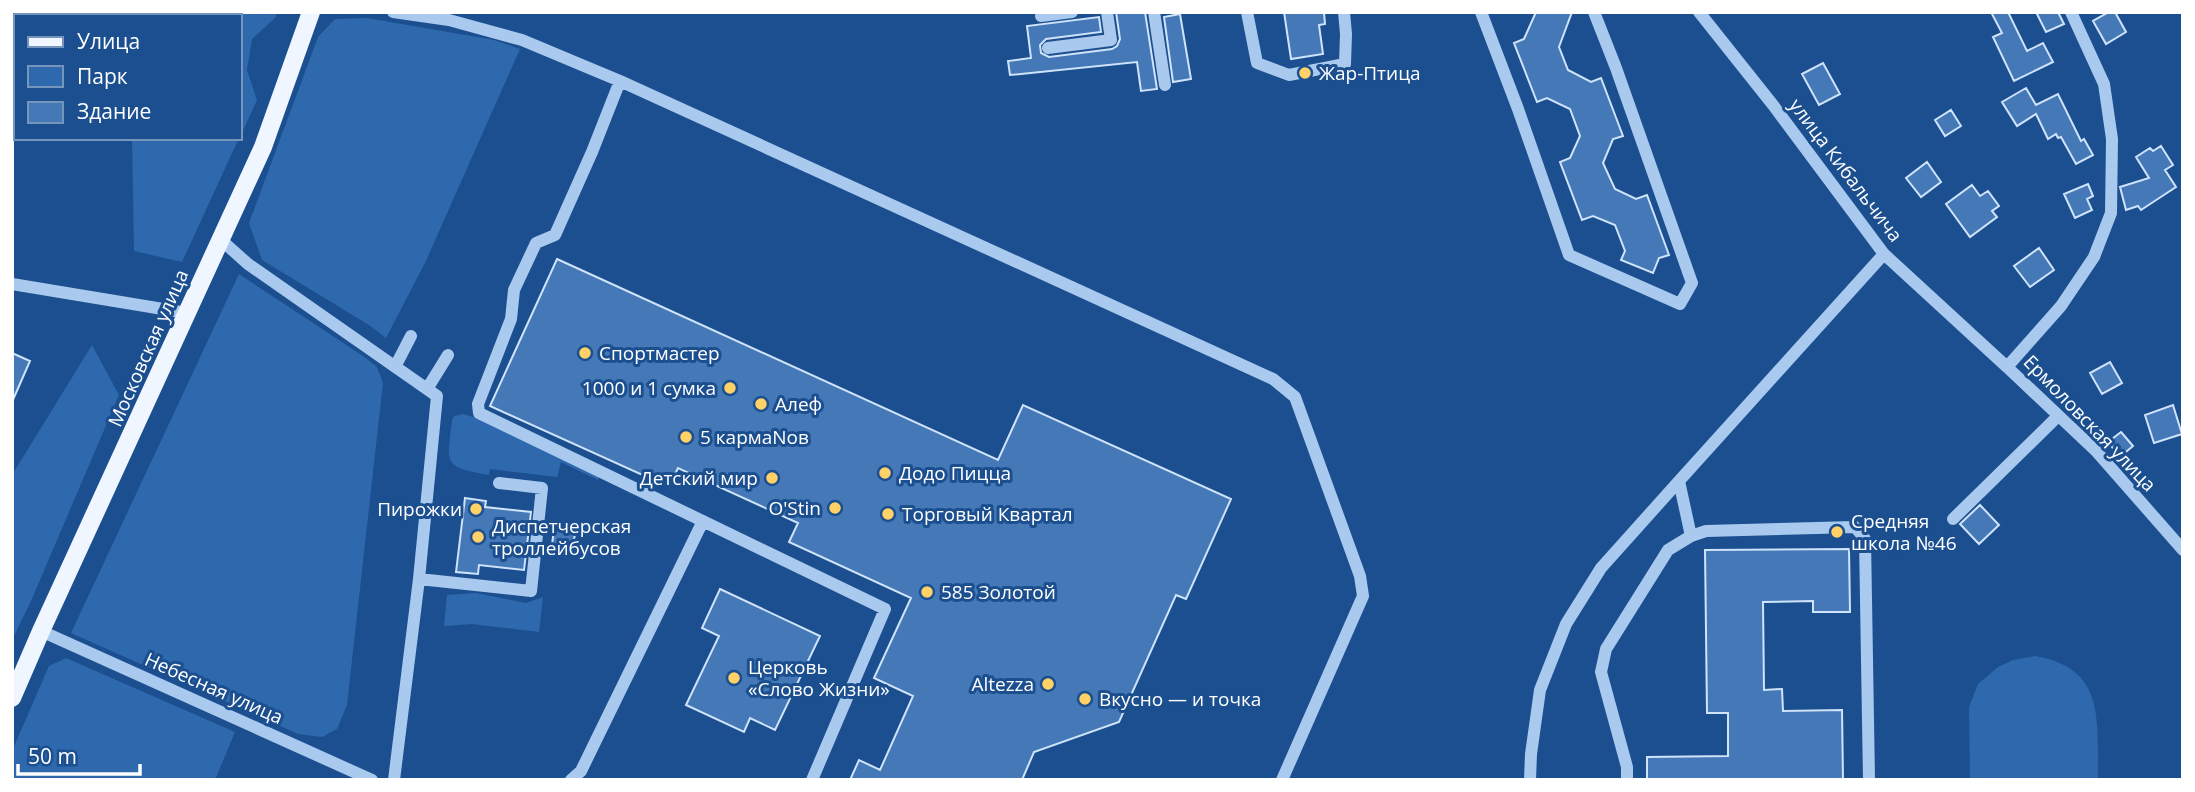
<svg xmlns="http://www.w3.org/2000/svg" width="2195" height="792" font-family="'Open Sans',sans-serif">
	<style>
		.green { fill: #2e69ad }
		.building { fill: #4478b7; stroke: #cfe3fa; stroke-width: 2 }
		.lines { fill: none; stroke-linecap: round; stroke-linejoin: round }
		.minor { stroke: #a9c9ee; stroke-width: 12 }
		.major { stroke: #f0f6ff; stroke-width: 18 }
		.poi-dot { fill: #ffd166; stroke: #1b4f8f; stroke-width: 2.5 }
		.labels { text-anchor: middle; stroke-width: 6; stroke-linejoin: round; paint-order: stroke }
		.poi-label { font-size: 19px; fill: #fff; stroke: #1b4f8f; text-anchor: start }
		.street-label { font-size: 19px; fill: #fff; stroke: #1b4f8f }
	</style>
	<rect width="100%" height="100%" fill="#1b4f8f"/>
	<path class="green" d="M127 12H276V17L252 39 247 70 257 100 240 137V16H129Z
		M367 18 494 40 520 49 425 263 386 338 369 325 262 260 249 223 318 37 335 19Z
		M132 138H239L182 262 134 251Z
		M239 274 363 356 377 367 383 383 347 705 337 729 322 737 298 734 71 633Z
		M92 345 119 395 31 601 12 640V475Z
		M463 414 483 420 600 476 598 480 561 462 557 477 490 469 489 475C442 467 447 464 452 420L454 416Z
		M476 593 526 603 543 597 539 632 472 624 444 626 447 595Z
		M2035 656C2107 668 2097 722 2098 780H1970L1969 707 1978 684 1998 667 2013 660Z
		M66 658 235 732 215 780H12V751L49 666Z"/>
	<path class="building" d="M1116 12H1145L1157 89 1141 91 1137 62 1010 75 1008 61 1031 58 1027 26 1099 17 1101 32 1046 39 1040 45 1041 53 1049 57 1112 49 1117 46 1120 39Z
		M1284 12H1324L1325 24 1319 25 1323 54 1291 59Z
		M1536 12H1572L1559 47 1568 70 1591 82 1601 78 1623 136 1613 139 1603 163 1615 189 1636 199 1647 195 1669 255 1659 258 1653 273 1621 260 1625 251 1615 225 1593 216 1582 220 1560 162 1570 158 1580 136 1570 109 1547 98 1537 102 1514 43 1524 39Z
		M1991 12H2008L2027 51 2043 43 2053 62 2014 81 1993 37 2002 33Z
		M2036 12H2058L2064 24 2046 32Z
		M2109 12H2115L2126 32 2106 44 2093 21Z
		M1180 14 1191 79 1173 82 1164 17Z
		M1823 63 1840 94 1819 105 1802 74Z
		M2026 88 2036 105 2058 94 2081 141 2084 139 2093 155 2076 164 2061 137 2058 138 2056 134 2048 139 2036 114 2017 126 2002 102Z
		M1951 110 1961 126 1945 136 1935 120Z
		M2161 146 2173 165 2165 170 2176 187 2141 210 2138 206 2126 210 2120 187 2149 178 2136 157 2150 148 2153 151Z
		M1927 162 1941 182 1921 197 1906 178Z
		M2088 184 2093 196 2087 199 2092 210 2075 218 2064 194Z
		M1972 185 1980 196 1988 191 1999 206 1992 211 1997 217 1970 237 1946 204Z
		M2039 248 2054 270 2030 287 2014 266Z
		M557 259 998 460 1023 405 1231 499 1186 599 1176 595 1119 722 1034 752 1022 780H850L859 760 880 770 913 696 874 678 911 598 789 542 798 523 678 468 669 487 490 406Z
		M12 353 30 361 12 402Z
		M2110 362 2122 383 2102 394 2090 373Z
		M2173 405 2182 434 2154 443 2145 415Z
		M2121 432 2133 446 2120 457 2108 442Z
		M465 498 486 501 485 507 531 512 524 570 479 565 478 574 456 572Z
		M1980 505 1999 525 1979 544 1960 524Z
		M555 522 576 526 572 555 551 552Z
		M1849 549 1850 612H1813V601L1763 602 1764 690 1782 689 1783 711 1842 710 1843 780H1647V757L1728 756V713H1707L1705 550Z
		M720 589 820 636 775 730 750 718 744 732 686 705 719 636 702 628Z"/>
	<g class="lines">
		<path class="minor" d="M393 12 449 20 522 40 620 81 1273 379 1295 397 1360 576 1363 596 1282 780
			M1154 12 1165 85
			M1247 12 1257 63 1289 75 1345 64 1346 34 1344 12
			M1481 12 1518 109 1569 255 1680 304 1692 283 1616 68 1594 12
			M1699 12 1773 105 1884 254 2007 367
			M2071 12 2104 84 2112 139 2111 213 2094 257 2061 306 2007 367 2097 452 2183 550
			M48 16V12
			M1041 16 1072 12
			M1048 48 1111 40 1107 12
			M620 81 592 152 555 235 536 243 514 290 511 319 478 404 479 413 885 609 812 780
			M220 239 248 264 437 396 419 579 394 780
			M12 284 187 313
			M395 367 411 336
			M427 389 448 355
			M1953 519 2055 419
			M1691 536 1679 481 1884 254
			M419 579 531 591 542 488 499 483
			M41 631 372 780
			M571 780 581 771 703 521
			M1530 780 1531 754 1540 690 1566 624 1601 568 1679 481
			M1627 780V767L1601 672 1606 649 1668 550 1691 536 1706 531 1855 527 1865 539 1869 780"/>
		<path class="major" d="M12 698 41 631 263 147 311 12"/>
	</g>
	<g class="poi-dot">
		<circle cx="1305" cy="73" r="7"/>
		<circle cx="585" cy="353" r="7"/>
		<circle cx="730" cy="388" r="7"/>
		<circle cx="761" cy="404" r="7"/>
		<circle cx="686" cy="437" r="7"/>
		<circle cx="885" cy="473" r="7"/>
		<circle cx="772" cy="478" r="7"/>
		<circle cx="835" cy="508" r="7"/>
		<circle cx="476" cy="509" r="7"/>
		<circle cx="888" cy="514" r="7"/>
		<circle cx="1837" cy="532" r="7"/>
		<circle cx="478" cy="537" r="7"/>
		<circle cx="927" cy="592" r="7"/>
		<circle cx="734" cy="678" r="7"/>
		<circle cx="1048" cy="684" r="7"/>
		<circle cx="1085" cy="699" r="7"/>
	</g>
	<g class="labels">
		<g class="poi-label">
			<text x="1319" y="80">Жар-Птица</text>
			<text x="599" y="360">Спортмастер</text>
			<text x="716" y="395" text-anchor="end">1000 и 1 сумка</text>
			<text x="775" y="411">Алеф</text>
			<text x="700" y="444">5 кармаNов</text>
			<text x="899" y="480">Додо Пицца</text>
			<text x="758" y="485" text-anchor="end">Детский мир</text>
			<text x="821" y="515" text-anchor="end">O'Stin</text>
			<text x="462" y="516" text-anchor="end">Пирожки</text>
			<text x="902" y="521">Торговый Квартал</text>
			<text x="1851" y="528">Средняя<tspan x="1851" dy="22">школа №46</tspan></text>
			<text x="492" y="533">Диспетчерская<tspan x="492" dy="22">троллейбусов</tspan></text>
			<text x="941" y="599">585 Золотой</text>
			<text x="748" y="674">Церковь<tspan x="748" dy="22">«Слово Жизни»</tspan></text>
			<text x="1034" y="691" text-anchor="end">Altezza</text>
			<text x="1099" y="706">Вкусно — и точка</text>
		</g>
		<g class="street-label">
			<text transform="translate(1846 170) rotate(53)" y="7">улица Кибальчича</text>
			<text transform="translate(148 348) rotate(-66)" y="7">Московская улица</text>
			<text transform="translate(2090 423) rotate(46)" y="7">Ермоловская улица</text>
			<text transform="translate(214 688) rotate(24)" y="7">Небесная улица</text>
		</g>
	</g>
	<rect width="2195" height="792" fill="none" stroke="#ffffff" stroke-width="28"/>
	<rect x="14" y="14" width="228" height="126" fill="#1b4f8f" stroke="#7695bc" stroke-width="2"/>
	<rect x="28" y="37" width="35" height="10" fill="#f0f6ff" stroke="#7695bc" stroke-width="2"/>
	<text x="77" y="49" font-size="21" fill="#ffffff">Улица</text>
	<rect x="28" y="66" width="35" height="21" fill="#2e69ad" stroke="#7695bc" stroke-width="2"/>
	<text x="77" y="84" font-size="21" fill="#ffffff">Парк</text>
	<rect x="28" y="102" width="35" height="21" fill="#4478b7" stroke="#7695bc" stroke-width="2"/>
	<text x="77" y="119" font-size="21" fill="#ffffff">Здание</text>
	<path d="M18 764v10h122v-10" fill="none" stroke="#ffffff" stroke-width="3.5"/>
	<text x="28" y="764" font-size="21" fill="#ffffff" stroke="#1b4f8f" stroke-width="5" paint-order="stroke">50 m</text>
</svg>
